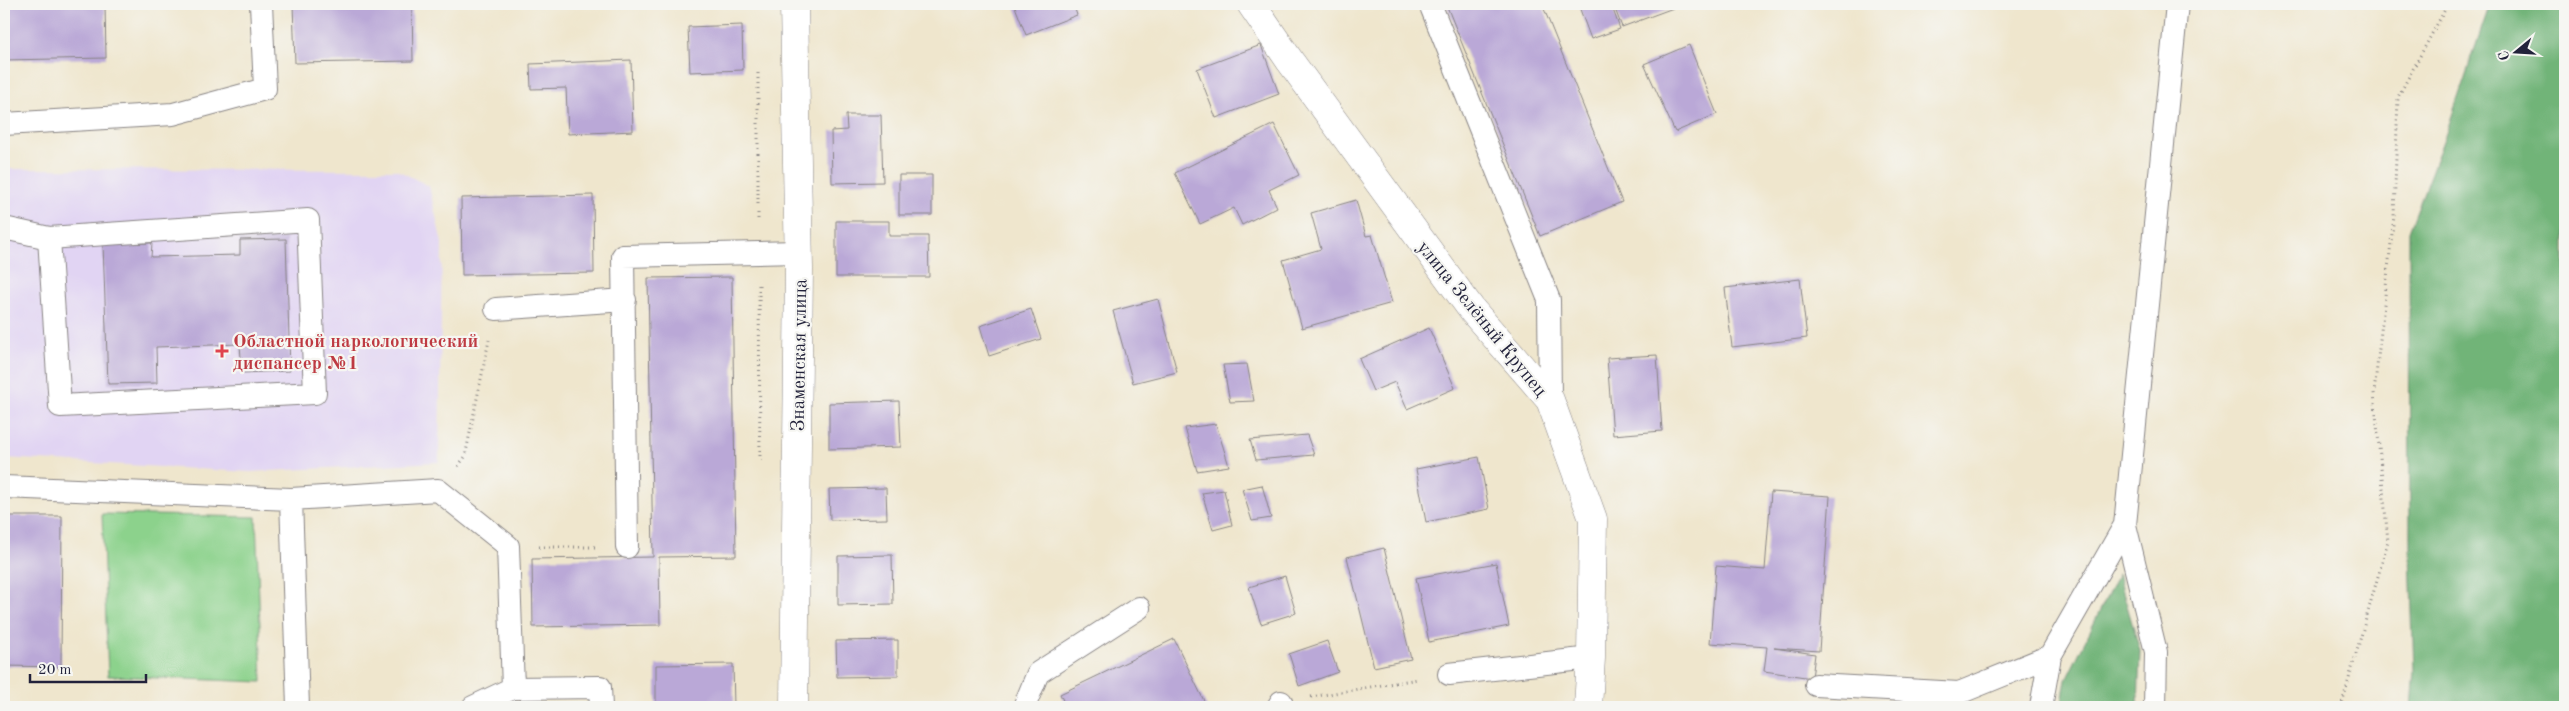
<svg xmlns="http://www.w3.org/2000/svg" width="2569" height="711" font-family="'Old Standard TT',serif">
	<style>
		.built { fill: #e1d4f3 }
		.green { fill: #8cd28c; stroke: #577a64 }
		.forest { fill: #71b478; stroke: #4a6b5a }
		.building { fill: #baa8d7 }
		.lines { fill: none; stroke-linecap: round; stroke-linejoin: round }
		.lane-casing { stroke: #888484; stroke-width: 24 }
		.street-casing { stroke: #888484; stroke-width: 29 }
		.path { stroke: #888484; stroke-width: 3; stroke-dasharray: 1 4; stroke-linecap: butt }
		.lane { stroke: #fff; stroke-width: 22 }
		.street { stroke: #fff; stroke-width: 28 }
		.health-dot { fill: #e0444e; stroke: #f6f6f2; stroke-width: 2 }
		.labels { text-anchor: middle; stroke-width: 4.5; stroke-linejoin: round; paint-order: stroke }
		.street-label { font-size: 19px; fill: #22223b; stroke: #f6f6f2 }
		.health-label { font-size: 19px; font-weight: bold; fill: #be3a42; stroke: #f6f6f2; text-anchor: start }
	</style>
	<rect width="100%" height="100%" fill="#f6f6f2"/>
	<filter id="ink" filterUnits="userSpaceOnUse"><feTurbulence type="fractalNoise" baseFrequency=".02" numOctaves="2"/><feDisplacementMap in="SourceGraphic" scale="10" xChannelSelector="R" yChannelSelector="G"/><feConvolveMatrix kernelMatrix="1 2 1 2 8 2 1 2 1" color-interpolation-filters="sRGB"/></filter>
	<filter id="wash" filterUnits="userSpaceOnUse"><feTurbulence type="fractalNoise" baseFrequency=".0096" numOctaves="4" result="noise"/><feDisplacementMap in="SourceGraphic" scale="20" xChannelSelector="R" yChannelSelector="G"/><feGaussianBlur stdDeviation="1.12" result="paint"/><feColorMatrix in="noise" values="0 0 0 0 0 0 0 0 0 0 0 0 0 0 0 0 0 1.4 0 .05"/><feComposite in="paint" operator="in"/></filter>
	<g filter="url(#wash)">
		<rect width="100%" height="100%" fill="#efe6cd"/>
		<path class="built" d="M4 169 397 170 429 186 442 243 439 462 250 472 4 458Z"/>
		<path class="green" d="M102 514 256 517 262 682 108 676Z"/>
		<path class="forest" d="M2490 4H2565V707H2411L2414 671 2410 555 2409 231 2446 133Z
			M2118 574 2140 651 2138 707H2061L2066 680Z"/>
		<g id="blocks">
			<path class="building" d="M4 4H105L106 58 4 60Z
				M293 4H412L413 61 295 63Z
				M1014 4H1073L1077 15 1026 35Z
				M1446 4H1542L1622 202 1540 236Z
				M1578 4H1611L1620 29 1591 39Z
				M1613 4H1684L1622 27Z
				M742 25 743 70 690 72 688 27Z
				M1261 45 1279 94 1216 118 1197 69Z
				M1689 45 1717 114 1675 132 1644 64Z
				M631 60 633 131 568 134 566 88 531 89 530 64Z
				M846 115H881L883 182 832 183 831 131 847 130Z
				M1274 124 1299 175 1269 190 1277 207 1242 225 1234 208 1200 224 1175 173Z
				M899 175H932V215H899Z
				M593 195 594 273 462 275 461 198Z
				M1356 200 1366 236 1372 235 1392 303 1302 328 1283 260 1321 249 1311 213Z
				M836 221H889V236H928L929 277H836Z
				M286 239 290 371 242 373 240 344 156 347 157 383 108 384 103 244 152 243 151 257 240 255V240Z
				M732 277 736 556 659 557 660 625 533 627 532 559 653 557 648 278Z
				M1800 279 1807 338 1732 347 1725 288Z
				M1158 299 1177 372 1133 383 1113 311Z
				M1031 309 1041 339 989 356 980 326Z
				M1429 328 1455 388 1407 409 1395 382 1373 391 1359 359Z
				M1657 355 1662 431 1613 435 1607 358Z
				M1247 364 1254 401 1230 402 1223 365Z
				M899 401 901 447 829 449V403Z
				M1216 424 1229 466 1197 471 1185 428Z
				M1307 435 1314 455 1256 460 1250 440Z
				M1479 457 1489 509 1426 522 1416 469Z
				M1262 485 1271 518 1252 521 1242 489Z
				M886 488 887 519 830 520 829 489Z
				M1224 490 1232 525 1213 530 1202 493Z
				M1771 492 1830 496 1819 651 1774 648 1815 654 1812 678 1764 671 1767 647 1710 643 1716 566 1765 570Z
				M4 516H62L61 667 4 666Z
				M1384 548 1411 659 1374 667 1347 557Z
				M892 555 893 604 838 605V556Z
				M1496 563 1509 626 1429 642 1416 578Z
				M1285 576 1296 613 1261 624 1249 587Z
				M1174 639 1207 707H1066L1060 694Z
				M898 640V676L837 677 836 641Z
				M1327 641 1338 672 1299 686 1289 654Z
				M733 664 734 707H656V665Z"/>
		</g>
	</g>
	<g filter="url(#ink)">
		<use href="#blocks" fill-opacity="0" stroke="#888484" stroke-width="1"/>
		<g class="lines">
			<g class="lane-casing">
				<path id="lane" d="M1430 4 1549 300 1550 400
					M4 124 173 114 265 89 261 4
					M4 228 49 238 308 220 315 393 60 406 49 238
					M496 309 625 300
					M4 487 291 499 438 490 508 546 513 688
					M291 499 298 707
					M2125 525 2156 652 2155 707
					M627 547 623 256 798 252
					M1449 674 1591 658
					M1816 685 1959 693 2050 656 2125 525 2177 4
					M473 707 513 688 600 687 601 707
					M1024 707 1038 673 1139 608
					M1278 707 1281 702
					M2041 707 2050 656"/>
			</g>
			<g class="street-casing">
				<path id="street" d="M1251 4 1290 61 1472 310 1550 400 1593 519 1591 658 1588 707
					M794 707 799 269 794 4"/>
			</g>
			<path class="path" d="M758 73V222
				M759 285 760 462
				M458 466 465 457 489 340
				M539 547H595
				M1311 697 1418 679
				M2341 707 2388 541 2374 393 2394 216 2398 97 2448 4"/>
			<use href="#lane" class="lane"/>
			<use href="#street" class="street"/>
		</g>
	</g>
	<path class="health-dot" d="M219.5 343.5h5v5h5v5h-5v5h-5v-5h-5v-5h5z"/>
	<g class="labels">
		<g class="street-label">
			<text transform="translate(1483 318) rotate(51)" y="7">улица Зелёный Крупец</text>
			<text transform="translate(798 355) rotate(-89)" y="7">Знаменская улица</text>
		</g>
		<g class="health-label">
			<text x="233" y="347">Областной наркологический<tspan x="233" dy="22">диспансер №1</tspan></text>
		</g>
	</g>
	<rect width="2569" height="711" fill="none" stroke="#f6f6f2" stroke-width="20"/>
	<g transform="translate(2516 52) rotate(252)" stroke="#f6f6f2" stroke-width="4" paint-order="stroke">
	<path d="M0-4L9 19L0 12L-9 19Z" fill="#22223b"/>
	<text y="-8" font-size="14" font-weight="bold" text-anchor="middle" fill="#22223b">С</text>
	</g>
	<path d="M30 674v8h116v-8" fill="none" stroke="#22223b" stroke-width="2.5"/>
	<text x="38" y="674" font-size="15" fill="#22223b" stroke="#f6f6f2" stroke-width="4" paint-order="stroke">20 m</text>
</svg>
